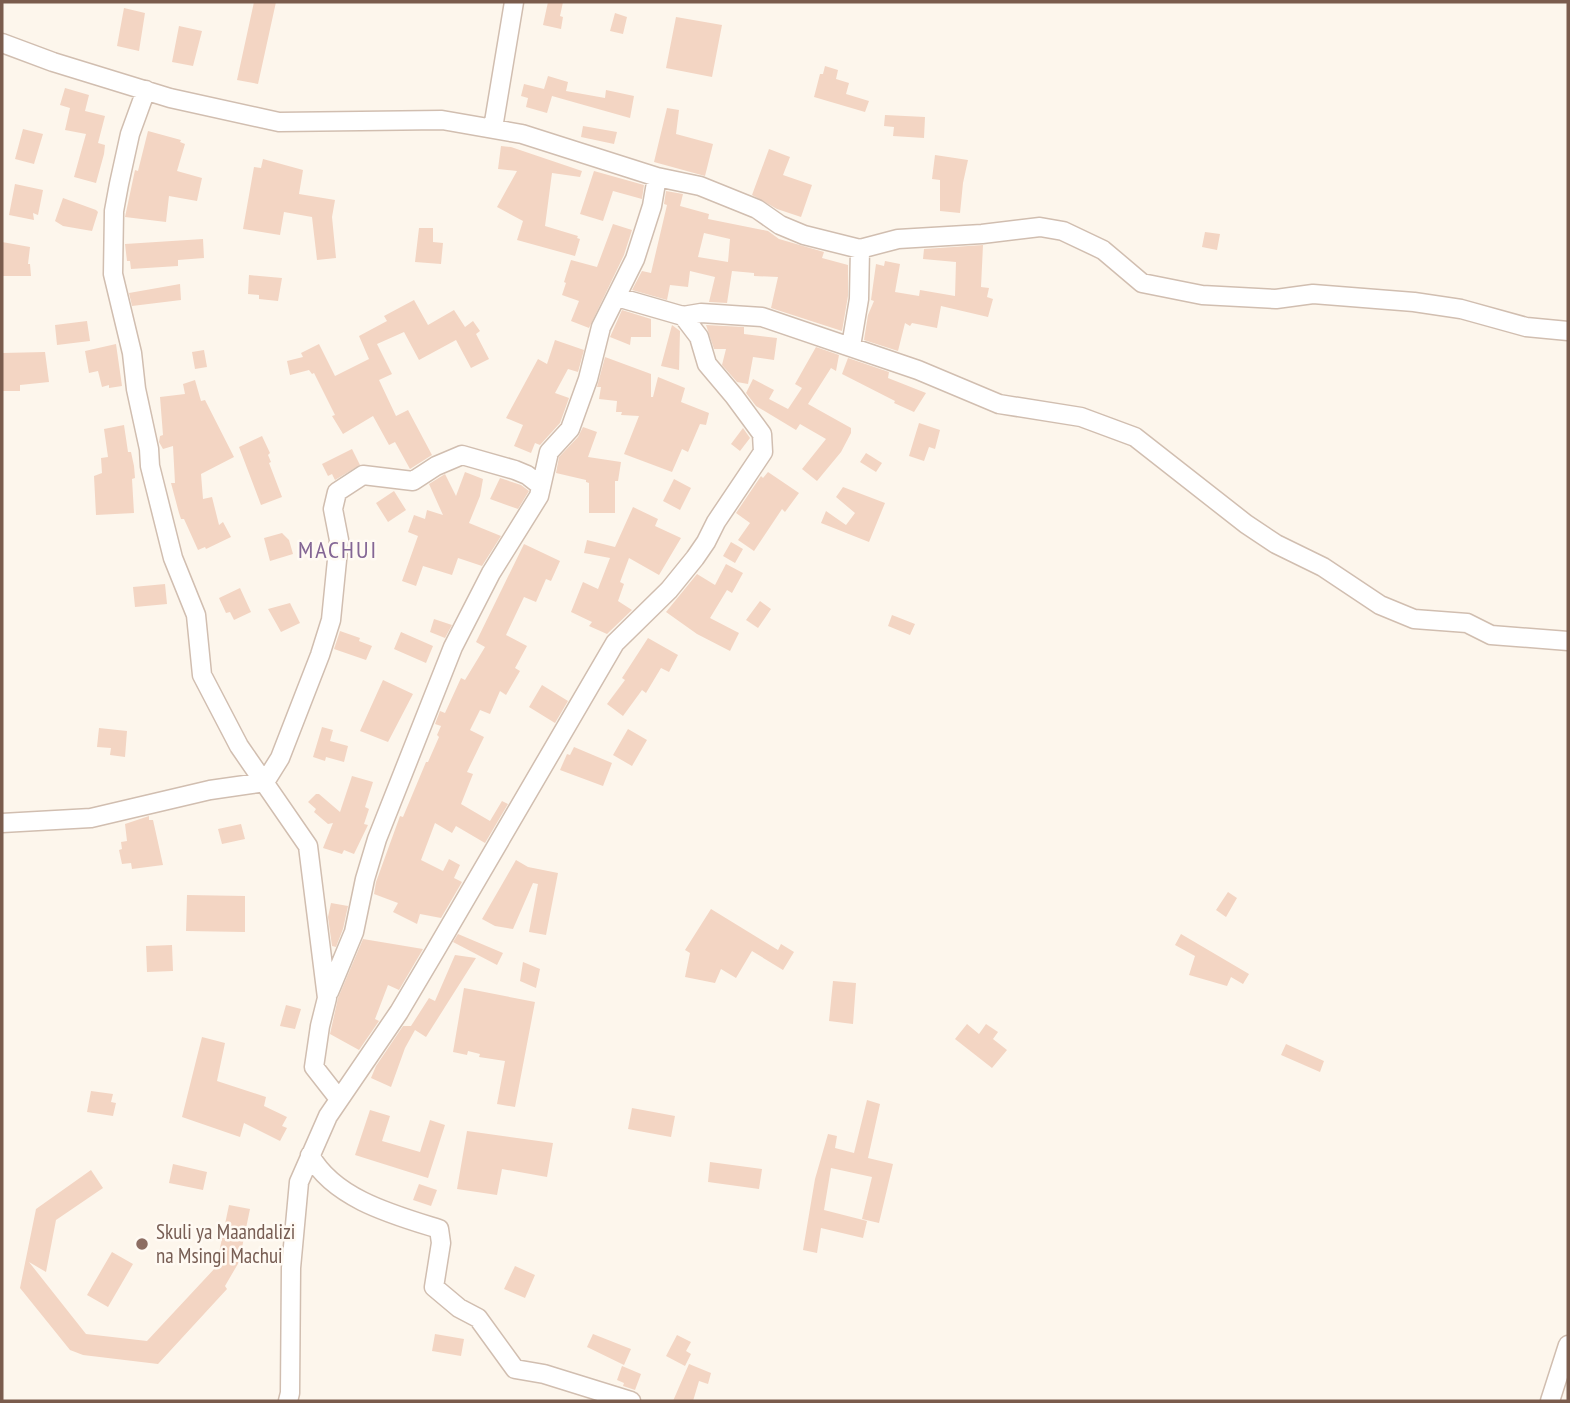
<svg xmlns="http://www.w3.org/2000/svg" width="1570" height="1403" font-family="'PT Sans Narrow',sans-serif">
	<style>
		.building { fill: #f3d5c3; fill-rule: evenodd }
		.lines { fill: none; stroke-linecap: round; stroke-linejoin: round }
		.street-casing { stroke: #d1beb0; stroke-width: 21 }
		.street { stroke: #fff; stroke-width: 18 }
		.education-dot { fill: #8d6e63; stroke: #fffaf3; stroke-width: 2.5 }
		.labels { text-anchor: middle; stroke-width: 5; stroke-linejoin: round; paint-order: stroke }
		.education-label { font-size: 21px; fill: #785e54; stroke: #fffaf3; text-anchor: start }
		.quarter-label { font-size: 24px; letter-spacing: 2px; fill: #846695; stroke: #fffaf3 }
	</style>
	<rect width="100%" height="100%" fill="#fdf6ec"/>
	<path class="building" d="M254 2H276L258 84 237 80Z
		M548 2H563L560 16 563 17 561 29 543 25Z
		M124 8 145 13 139 51 117 46Z
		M615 13 627 17 623 34 610 31Z
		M676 17 722 25 712 77 666 68Z
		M179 26 202 31 193 66 172 62Z
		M825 66 838 70 836 79 849 83 846 94 869 101 865 112 814 97 820 74H823Z
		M548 76 568 82 566 91 605 98 606 90 634 96 630 118 552 96 547 113 526 107 528 98 521 96 524 84 544 89Z
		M65 88 89 95 85 111 105 116 98 143 105 145 104 154 96 183 74 177 86 134 65 130 70 108 60 105Z
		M667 108 679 110 676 134 713 144 705 176 654 162Z
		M885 115 925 117 924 138 893 136 894 127 884 126Z
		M583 126 617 132 614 144 581 137Z
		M23 129 43 134 34 164 15 159Z
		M148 131 181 140 180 142 185 144 177 171 202 178 197 201 169 196 166 222 125 217 135 170 138 171Z
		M501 146 511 147 582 171 580 177 552 173 545 226 578 236 577 238 580 239 575 256 517 240 523 221 497 207 517 171 498 169Z
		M769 149 790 157 783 175 812 185 801 217 777 209 752 195Z
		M935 155 968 160 963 183 960 213 940 211V180L932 179Z
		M263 159 303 170 299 194 335 200 332 217 336 258 317 260 312 217 284 212 280 235 243 229 254 167 261 168Z
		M594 171 644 185 642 199 613 191 603 221 580 214Z
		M15 184 43 190 38 215 33 213 34 220 9 215Z
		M666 191 683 194 680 206 709 214 708 219 768 231 779 239 824 252 822 258 848 265V296L842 331 771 308 778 277 754 276V273L732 271 727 303 709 302 715 277 690 271 688 287 670 285 667 300 632 290 642 271 651 273 667 205 664 204ZM704 233 730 239 728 262 698 257Z
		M63 198 96 210 98 212 92 231 63 226 55 221Z
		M613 224 632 230 624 255 589 328 571 321 579 301 562 295 566 283 564 282 571 260 597 267Z
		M419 228H433V242L443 243 441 264 415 262Z
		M1205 232 1220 234 1217 250 1202 247Z
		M203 239 204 258 178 260V266L131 269 130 261H127L125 244Z
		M2 242 30 247 28 264H30L31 276H2Z
		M983 245 981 287 989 288 987 297 993 299 988 317 941 306 937 328 912 323 910 326 905 323 898 351 864 340 868 315 874 301 871 300 876 264 884 266 885 261 900 264 895 292 919 296 920 290 955 296 956 262 923 259 924 249Z
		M249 275 282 278 278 301 259 299V295L248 294Z
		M180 284 181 300 132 306 129 293Z
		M414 300 428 325 454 310 465 327 473 321 480 331 476 334 489 359 471 368 456 340 419 360 404 332 377 344 392 374 379 380 396 416 408 410 432 455 410 469 395 442 389 445 373 416 343 434 332 416 335 415 314 373 312 374 309 370 290 375 287 361 303 357 301 353 319 344 335 376 369 359 359 336 387 321 384 316Z
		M622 310 651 319V337H631L630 345 610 337Z
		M87 321 90 341 57 345 55 325Z
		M672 325 680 331 679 370 661 366Z
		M706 325 744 327V334L777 338 774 360 753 357 748 384 737 382 722 365 726 349H714Z
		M555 340 584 350 578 372 568 369 555 393 569 398 560 423 540 445 535 443 531 453 514 446 523 425 506 418 538 359 547 364Z
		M116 344 122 386 109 388V385L102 387 98 371 89 373 85 351Z
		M816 347 839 355 836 371 831 368 808 404 851 428V433L841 452 817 481 802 469 826 439 800 424 796 430 756 406 746 393 753 379 774 390 769 399 788 409 802 388 795 384Z
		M204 350 207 367 195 369 192 352Z
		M45 352 49 382 20 385V391H2V353Z
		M605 357 651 374V397H653L658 377 685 388 681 402 709 413 706 425 700 424 688 452 682 449 672 472 624 454 639 416 621 415 622 412H616L617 401 599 399 601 387H597Z
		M848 358 889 372 888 378 926 393 914 412 894 403 895 401 842 374Z
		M195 380 201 401 205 400 234 457 201 474 203 499 212 497 219 525 223 522 231 537 206 549 205 547 198 550 184 519H181L179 513 171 483H175L173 446 163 449 159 442 160 436 163 435 160 397 185 394 183 384Z
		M919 423 940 430 935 449 929 447 924 461 909 456Z
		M124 425 128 452H131L134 466 135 478 132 479 134 513 96 515 94 476 102 473 101 458 108 457 104 429Z
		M583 427 597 432 588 457 621 462 618 481H615V513H589V483L586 482V480L556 473 559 457 578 437Z
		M743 428 750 438 740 451 731 444Z
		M262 436 270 453 268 455 271 462 269 463 282 497 261 505 239 447Z
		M352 449 360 465 335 480 332 474 328 476 322 464Z
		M866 453 882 463 876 472 860 462Z
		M465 472 483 479 480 496 469 523 501 536 482 566 458 558 452 575 423 566 416 586 402 581 418 536 408 532 414 515 425 519 427 510 443 515 429 484 445 474 456 496Z
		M768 472 799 493 785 512 782 509 754 551 738 540 750 523 736 513 761 476 763 478Z
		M500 478 521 485 529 491 518 509 490 499Z
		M674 479 691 488 680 510 663 501Z
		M843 487 885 503 869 542 821 523 826 511 846 525 855 513 836 497Z
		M394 491 406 510 388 522 376 503Z
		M633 507 658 519 655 526 681 538 659 575 629 558 620 582 624 584 618 601 632 610 607 634 589 626 592 622 571 612 583 582 598 589 610 558 584 553 587 540 615 547Z
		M282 533 289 540 293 554 270 561 264 538Z
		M731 542 743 549 735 563 723 556Z
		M524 544 560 561 551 581 546 579 536 602 524 597 506 635 527 646 515 668 520 671 506 695 500 691 490 714 480 710 470 730 484 737 467 772 473 774 461 804 490 821 502 801 508 804 485 843 456 826 452 833 435 823 421 860 443 871 449 859 460 865 454 878 462 882 441 918 420 914 417 924 393 912 398 903 374 894 376 882 400 816 403 817 426 762H428L439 737 437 735 441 726 435 724 440 711 445 713 461 678 465 680 485 647 476 642Z
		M726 564 743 573 732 593 727 590 710 618 739 633 730 651 697 634 666 612 697 574 715 585Z
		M165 584 167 604 135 607 133 587Z
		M240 588 251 612 234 620 230 612 226 613 219 598Z
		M760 601 771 609 758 628 746 620Z
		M290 603 300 623 281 632 268 609Z
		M892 615 915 624 910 635 888 626Z
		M434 619 452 625 445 638 430 632Z
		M340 631 360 638 359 641 372 646 366 660 334 649Z
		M401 632 433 646 426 663 394 649Z
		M648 638 678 655 669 672 661 668 646 693 642 690 623 716 607 704 625 680 622 678Z
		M383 680 413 694 388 742 360 731Z
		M542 685 568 701 555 723 529 707Z
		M322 727 333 730 330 741 348 746 344 762 326 757 325 761 313 757Z
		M99 728 127 731 125 757 110 755 111 748 97 747Z
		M628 729 647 740 632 766 613 755Z
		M574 747 612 763 603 786 560 770 567 754 570 755Z
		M352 776 373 782 365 807 369 809 364 824 368 825 354 854 344 850 342 854 323 848 333 823 328 824 314 812 316 809 308 802 316 794H319L340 812Z
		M149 816V820H153L163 865 132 869 131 863 122 864 119 850 122 849 121 842 127 841 125 824Z
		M241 824 245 839 222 844 218 829Z
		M516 860 528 867 558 873 546 935 529 932 538 884 533 883 513 929 495 926 482 919Z
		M1228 892 1237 898 1226 917 1216 910Z
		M187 895 245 896V932L186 931Z
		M331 903 348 906 343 929 336 947 332 946 328 917Z
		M711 909 778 950 781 944 794 952 783 970 752 951 736 978 721 969 715 983 685 977 690 953 685 950Z
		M458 934 503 953 497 965 453 942Z
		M1181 934 1249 974 1243 984 1231 977 1227 986 1189 975 1195 956 1175 945Z
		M363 939 423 949 399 990 388 985 375 1019 379 1021 359 1050 330 1034 338 998Z
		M172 945 173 971 147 972 146 946Z
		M455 955 476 958 426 1037 415 1030 405 1048 391 1087 371 1078 376 1066 403 1026H411L429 998 435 1001Z
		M523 962 540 969 536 988 520 981Z
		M833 981 856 983 853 1024 829 1021Z
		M464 988 535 1002 515 1107 497 1104 505 1061 479 1057 480 1054 468 1051 467 1055 453 1052Z
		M286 1005 301 1009 295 1029 280 1026Z
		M967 1024 979 1034 986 1024 998 1032 993 1039 1007 1050 992 1068 955 1039Z
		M202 1037 225 1043 217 1081 266 1097 264 1106 287 1117 282 1126 287 1128 280 1141 244 1123 240 1137 182 1117Z
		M1286 1044 1324 1061 1320 1072 1281 1055Z
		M91 1091 113 1094 111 1102 116 1103 113 1116 87 1112Z
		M867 1100 880 1104 868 1158 893 1164 879 1223 862 1219 872 1177 831 1168 824 1210 867 1221 863 1238 821 1228 817 1253 803 1250 815 1179 828 1134 837 1136 835 1148 854 1153Z
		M632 1108 675 1116 671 1137 628 1129Z
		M370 1110 390 1116 382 1141 420 1152 430 1120 445 1125 428 1178 355 1155Z
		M467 1131 553 1143 547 1177 502 1169 497 1195 457 1189Z
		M710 1162 762 1169 759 1189 708 1182Z
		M173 1164 207 1172 203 1190 169 1183Z
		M91 1170 103 1188 56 1220 46 1272 29 1262 86 1334 147 1341 216 1267 229 1205 250 1209 239 1262 225 1286 227 1289 158 1364 83 1355 70 1350 20 1288 36 1209Z
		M419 1184 437 1190 431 1206 413 1200Z
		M112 1252 133 1264 108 1307 87 1295Z
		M515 1266 535 1275 525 1298 504 1289Z
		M435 1334 464 1339 461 1356 432 1351Z
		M593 1334 631 1349 624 1365 587 1347Z
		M677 1335 691 1342 686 1351 691 1354 685 1366 666 1356Z
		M689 1364 711 1373 708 1384 699 1381 693 1401H673Z
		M622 1366 641 1374 635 1390 623 1386 624 1383 617 1380Z"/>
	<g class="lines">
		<g class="street-casing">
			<path id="street" d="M2 43 53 62 170 98 279 122 442 120 522 134 657 177 700 186 757 209 780 225 804 235 860 249 898 239 982 234 1040 227 1063 231 1103 250 1142 283 1202 295 1276 299 1313 294 1414 302 1461 309 1526 327 1568 331
				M146 90 130 134 119 184 114 211 113 274 132 353 136 389 149 449 150 466 173 558 196 615 202 675 239 746 308 846 327 998 320 1026 314 1067 339 1099
				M493 128 514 2
				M683 316 701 313 762 317 918 370 999 404 1081 417 1135 437 1246 524 1276 544 1323 567 1380 605 1414 619 1467 623 1491 635 1568 641
				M851 346 859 299 860 249
				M2 823 91 818 210 790 265 782 280 758 320 655 331 620 339 540 333 509 337 492 363 475 413 481 436 466 462 455 515 470 527 475 541 486
				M329 992 354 932 365 879 377 839 453 647 491 573 539 496 549 452 570 429 588 379 601 327 635 259 652 206 657 177
				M310 1155C334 1199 394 1215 439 1229L441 1243 434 1287 459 1308 478 1318 515 1369 544 1374 631 1401
				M288 1401 290 1393 291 1268 299 1182 328 1116 399 1012 434 953 615 643 669 590 695 558 706 542 716 522 763 452 762 434 734 396 707 364 699 337 683 316 617 297
				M1550 1401 1568 1345"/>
		</g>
		<use href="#street" class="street"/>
	</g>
	<circle class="education-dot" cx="142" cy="1244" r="7"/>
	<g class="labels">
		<g class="education-label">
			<text x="156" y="1239">Skuli ya Maandalizi<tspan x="156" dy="24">na Msingi Machui</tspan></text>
		</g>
		<g class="quarter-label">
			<text x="338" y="558">MACHUI</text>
		</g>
	</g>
	<rect width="1570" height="1403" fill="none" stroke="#7a5c4d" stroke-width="7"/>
</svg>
